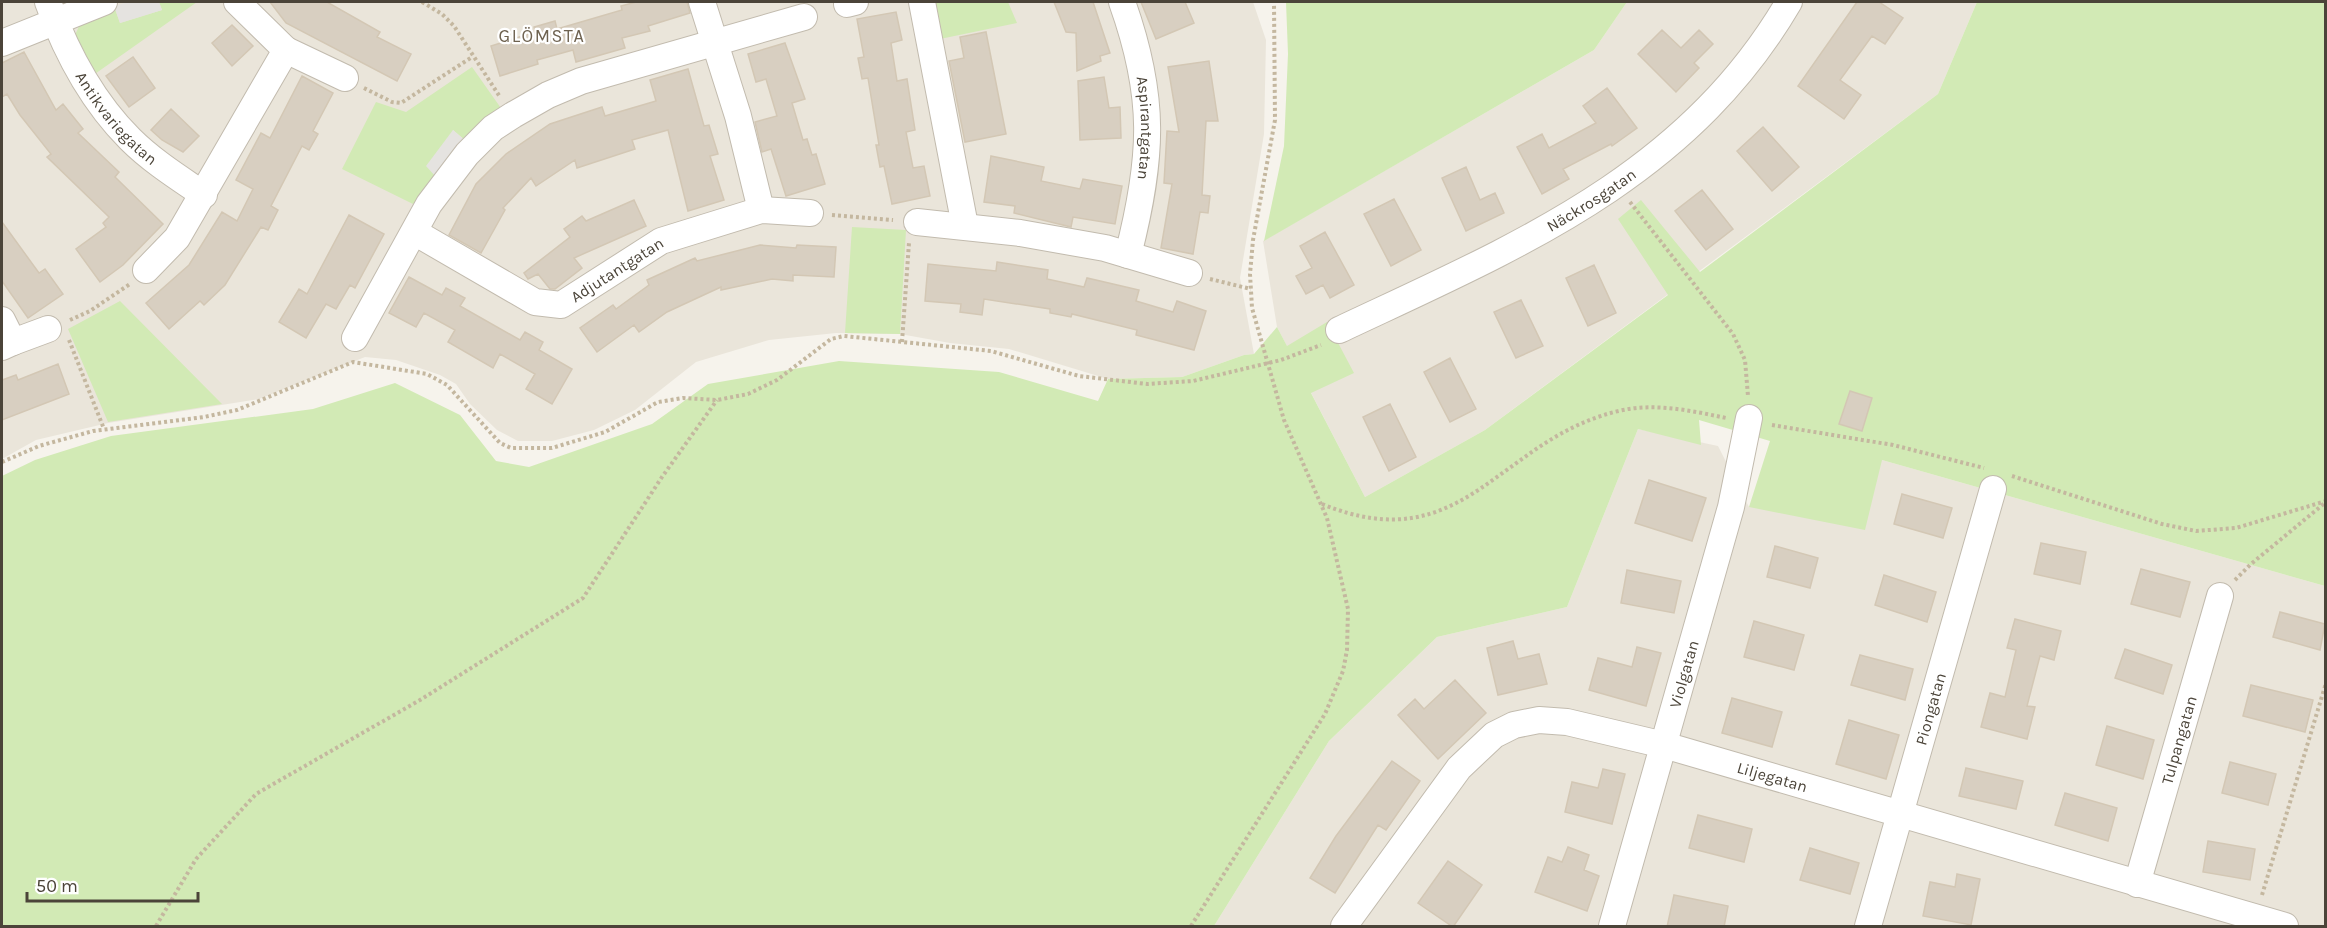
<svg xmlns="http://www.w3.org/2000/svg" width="2327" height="928" font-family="Karla,sans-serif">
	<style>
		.residential { fill: #eae5da }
		.green { fill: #d2eab5 }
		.parking { fill: #e5e3e0 }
		.building { fill: #d8cfc1; stroke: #d3c7b4; stroke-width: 1.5 }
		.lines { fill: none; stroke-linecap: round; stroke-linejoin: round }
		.minor-casing { stroke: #c2bbae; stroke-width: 28 }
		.path { stroke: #c4b79f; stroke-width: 4; stroke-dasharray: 3 3; stroke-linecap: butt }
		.minor { stroke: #fff; stroke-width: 26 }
		.labels { text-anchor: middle; stroke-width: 4.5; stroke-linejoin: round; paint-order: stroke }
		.street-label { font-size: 16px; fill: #4b4439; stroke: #fff }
		.neighbourhood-label { font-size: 18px; letter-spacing: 1.5px; fill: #6e6250; stroke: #fff }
	</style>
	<rect width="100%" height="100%" fill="#f6f3ec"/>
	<path class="residential" d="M2 2H1253L1266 40 1264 134 1240 278 1254 354 1244 355 1182 377 1108 379 1009 349 950 343 900 334 836 333 769 340 696 362 635 410 594 430 552 441H518L497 430 470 404 456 384 440 375 396 360 365 357 259 399 108 423 36 440 2 459Z
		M1627 2H1977L1938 94 1485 430 1365 497 1277 327 1263 241 1594 50Z
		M1638 429 1718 446 1749 507 1882 460 2325 586V926H1214L1329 741 1437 637 1567 607Z"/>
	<path class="green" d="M159 2H197L92 76 75 35 81 22 114 6 120 23 162 10Z
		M935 2H1008L1017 23 940 39Z
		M1286 2H1627L1594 50 1264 241 1284 146 1288 54Z
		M1977 2H2325V586L1882 460 1865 530 1749 507 1770 441 1699 420 1701 445 1638 429 1567 607 1437 637 1329 741 1214 926H2V476L35 460 111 436 313 409 395 383 460 415 496 461 529 467 652 424 708 384 839 361 999 372 1098 401 1108 379 1182 377 1244 355 1254 354 1277 327 1287 346 1327 322 1354 373 1311 393 1365 497 1485 430 1668 295 1618 219 1641 200 1700 272 1938 94Z
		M472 67 503 111 467 142 453 130 436 177 413 204 342 169 376 102 406 112Z
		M852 227 906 230 900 334 845 333Z
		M120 301 222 404 108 422 68 329Z"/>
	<path class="parking" d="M128 2H159L162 10 120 23 114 6Z
		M453 130 467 142 436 177 426 166Z"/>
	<path class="building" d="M270 2H327L380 32 377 37 411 54 397 81 286 23Z
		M636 2H687L690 13 648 26 650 31 622 38 625 48 576 62 573 50 537 60 538 64 500 76 491 46 535 32 534 27 555 21 557 29 622 10 621 6Z
		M1054 2H1093L1110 53 1100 56 1101 61 1077 71 1076 33 1066 32Z
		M1141 2H1185L1194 23 1156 39Z
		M1857 2H1879L1903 18 1885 44 1872 36 1840 80 1861 95 1844 119 1798 86Z
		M896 12 902 40 891 43 897 81 907 79 915 130 906 132 913 168 924 166 930 196 892 204 884 166 880 167 876 145H879L868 78 862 79 858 58 864 57 857 19Z
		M232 25 253 46 232 66 212 43Z
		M1662 30 1681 48 1699 30 1713 44 1694 63 1699 68 1676 92 1638 54Z
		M986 32 1006 134 965 142 949 61 964 58 960 37Z
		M785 43 805 99 792 103 803 140 807 139 812 155 816 154 825 184 786 196 771 149 762 152 755 122 777 116 766 79 756 82 748 54Z
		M24 52 56 110 63 104 83 129 78 133 119 172 115 177 163 224 123 265 100 282 76 249 106 227 103 223 109 217 47 157 51 154 20 115 7 94 2 97V63Z
		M133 57 155 88 129 107 106 76Z
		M1209 61 1218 121H1206L1202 195 1210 196 1208 213 1200 212 1193 254 1161 248 1172 184 1164 183 1167 131 1179 132 1168 67Z
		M688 69 704 126 709 125 718 154 710 156 724 200 688 211 668 130 632 140 635 149 577 168 575 160 536 186 531 178 503 208 505 210 481 253 449 235 476 184 506 154 550 124 602 107 605 116 656 101 650 80Z
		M302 76 333 93 313 131 318 134 309 150 302 146 271 206 278 210 268 230 261 227 225 285 204 305 200 301 169 329 146 303 189 265 222 212 237 221 253 189 236 180 261 133 270 138Z
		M1104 77 1109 108 1120 107 1121 138 1080 140 1078 81Z
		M1607 88 1637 128 1612 146 1611 144 1563 169 1569 179 1542 194 1517 147 1542 134 1549 148 1596 123 1583 106Z
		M171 109 199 136 183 152 162 140 151 130Z
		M1763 127 1799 167 1772 191 1737 151Z
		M991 156 1044 167 1041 181 1080 189 1083 179 1122 186 1115 224 1073 217 1071 227 1014 213 1015 206 984 202Z
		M1466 167 1480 200 1495 193 1504 213 1466 231 1442 178Z
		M1702 190 1733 229 1706 250 1675 211Z
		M1394 199 1421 250 1391 266 1364 214Z
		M634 200 646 226 574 258 582 268 555 289H550L538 274 528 279 524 273 570 237 564 229 582 216 586 221Z
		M349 215 384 234 355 288 350 285 336 309 326 304 306 338 279 322 299 289 307 294Z
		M2 222 39 273 45 269 63 294 28 318 2 281Z
		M1325 232 1354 285 1330 298 1323 285 1306 294 1296 276 1312 268 1300 246Z
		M760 245 796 248 797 245 836 247 834 277 793 275V281L772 279 721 290V287L667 312 639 332 634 325 597 352 580 328 613 305 616 309 649 285 647 280 695 258 697 261Z
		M997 262 1048 270 1047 279 1084 287 1087 278 1139 290 1136 301 1173 312 1177 301 1206 311 1194 350 1136 335 1137 330 1072 314 1071 317 1050 313V309L984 299 982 315 960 312 961 304 925 301 928 264 996 271Z
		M1594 265 1616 313 1588 326 1566 278Z
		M409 277 442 295 446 288 465 298 460 306 520 340 525 332 543 342 539 350 572 369 552 404 526 389 535 374 500 354 493 368 448 342 455 330 424 313 416 327 389 313Z
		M1521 300 1543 346 1516 358 1494 312Z
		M1450 358 1476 409 1450 422 1424 372Z
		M58 364 69 394 2 420V380L16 375 18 380Z
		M1850 391 1872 398 1862 431 1839 424Z
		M1390 404 1416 457 1389 471 1363 417Z
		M1649 480 1706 498 1692 541 1635 523Z
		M1902 494 1952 508 1943 538 1894 524Z
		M2041 543 2086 552 2080 584 2034 574Z
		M1775 546 1818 558 1810 588 1767 577Z
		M2141 569 2190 582 2180 617 2131 604Z
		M1627 570 1681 581 1674 613 1621 603Z
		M1884 575 1936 592 1927 622 1875 605Z
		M2280 612 2325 624 2320 650 2273 637Z
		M2015 619 2061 631 2054 660 2040 656 2027 706 2035 707 2027 739 1981 727 1990 693 2005 697 2016 650 2007 648Z
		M1754 621 1804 635 1794 670 1744 657Z
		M1513 641 1518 659 1539 654 1547 684 1498 695 1487 648Z
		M1637 647 1661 653 1646 706 1589 690 1598 658 1632 667Z
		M2125 649 2172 665 2163 694 2115 678Z
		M1860 655 1913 669 1905 700 1851 685Z
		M1455 680 1486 713 1438 759 1398 715 1415 699 1424 709Z
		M2251 685 2313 700 2305 732 2243 716Z
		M1732 698 1782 712 1772 747 1722 733Z
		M1849 720 1899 735 1886 779 1836 764Z
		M2107 726 2154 740 2143 779 2096 765Z
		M1392 761 1420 781 1386 830 1378 825 1335 893 1310 878 1336 836Z
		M2230 762 2276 774 2268 805 2222 793Z
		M1966 768 2023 781 2016 809 1959 796Z
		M1603 769 1625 774 1612 824 1565 812 1572 782 1598 788Z
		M2065 793 2117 808 2108 841 2055 825Z
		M1698 815 1752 829 1744 862 1689 848Z
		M2208 841 2255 849 2250 880 2203 872Z
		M1568 847 1589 855 1584 870 1599 876 1587 911 1535 892 1548 857 1562 862Z
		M1810 848 1859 863 1850 894 1800 880Z
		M1448 861 1482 885 1453 927 1418 903Z
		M1957 874 1980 879 1971 925 1923 916 1930 882 1955 887Z
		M1674 895 1728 906 1724 927H1667Z"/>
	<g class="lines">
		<g class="minor-casing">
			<g id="minor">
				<path id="s1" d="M48 2C66 52 92 101 130 139 152 161 179 178 204 195"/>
				<path d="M702 2 738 116 761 210"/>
				<path d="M922 2 965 226"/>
				<path id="s2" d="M1122 2C1156 97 1153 157 1128 255"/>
				<path d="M847 4 855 2"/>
				<path d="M2 43 104 2"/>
				<path d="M286 50 345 78"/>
				<path d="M917 222 1020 233 1105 248 1189 273"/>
				<path id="s3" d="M416 233 535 302 561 305 661 241 761 210 810 213"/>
				<path d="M146 270 177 238 286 50 237 2"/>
				<path d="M2 320 13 342 2 347"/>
				<path id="s4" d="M1339 330C1515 247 1686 178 1789 2"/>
				<path d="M355 338 429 204 467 154 493 128 513 115 548 95 581 81 804 17"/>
				<path d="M13 342 48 329"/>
				<path id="s5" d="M2137 884 2220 596"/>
				<path id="s6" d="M1344 926 1459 768 1494 735 1514 725 1539 720 1567 722 1664 745 2285 926"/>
				<path id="s7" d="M1612 926 1731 507 1749 418"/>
				<path id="s8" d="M1868 926 1993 489"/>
			</g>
		</g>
		<path class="path" d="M422 2 442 14 454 26 500 97
			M364 88 392 102 401 103 472 57
			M1630 202 1733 334 1745 360 1748 396
			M832 215 893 220
			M1210 279 1251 289
			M70 320 90 311 130 284
			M69 340 104 429
			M902 342 909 243
			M1772 425 1893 445 1984 468
			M2 462 39 446 93 431 204 417 237 410 353 362 427 374 447 385 500 443 511 448H552L605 432 658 402 683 398 717 400 748 394 777 380 831 339 844 336 991 351 1079 376 1147 384 1193 381 1281 360 1321 345
			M2012 476 2162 524 2196 531 2236 528 2326 501
			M1322 504C1466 563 1499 436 1623 410 1657 403 1693 411 1726 418
			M2235 580 2251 564 2326 502
			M2262 895 2326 683
			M156 926 196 859 256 794 420 700 583 598 662 477 717 400
			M1191 926 1325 714 1343 671 1347 650 1348 609 1327 518 1284 420 1252 308 1250 274 1253 240 1275 120 1274 2"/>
		<use href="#minor" class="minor"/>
	</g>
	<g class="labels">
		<g class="street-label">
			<text dy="6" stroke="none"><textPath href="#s1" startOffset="136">Antikvariegatan</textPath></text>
			<text dy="6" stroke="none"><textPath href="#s2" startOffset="129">Aspirantgatan</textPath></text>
			<text dy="6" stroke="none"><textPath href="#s4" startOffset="284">Näckrosgatan</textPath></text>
			<text dy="6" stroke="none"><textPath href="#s3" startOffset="230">Adjutantgatan</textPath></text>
			<text dy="6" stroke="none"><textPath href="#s7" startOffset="262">Violgatan</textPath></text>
			<text dy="6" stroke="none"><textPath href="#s8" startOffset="226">Piongatan</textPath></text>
			<text dy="6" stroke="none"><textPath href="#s5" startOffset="150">Tulpangatan</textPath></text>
			<text dy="6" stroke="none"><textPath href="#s6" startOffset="532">Liljegatan</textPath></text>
		</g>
		<g class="neighbourhood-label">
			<text x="542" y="42">GLÖMSTA</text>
		</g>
	</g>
	<rect width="2327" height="928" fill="none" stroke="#4b4439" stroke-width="6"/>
	<path d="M27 892v9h171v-9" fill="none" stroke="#4b4439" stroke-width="3"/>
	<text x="36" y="892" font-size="18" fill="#4b4439" stroke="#ffffff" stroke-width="4.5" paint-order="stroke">50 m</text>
</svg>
